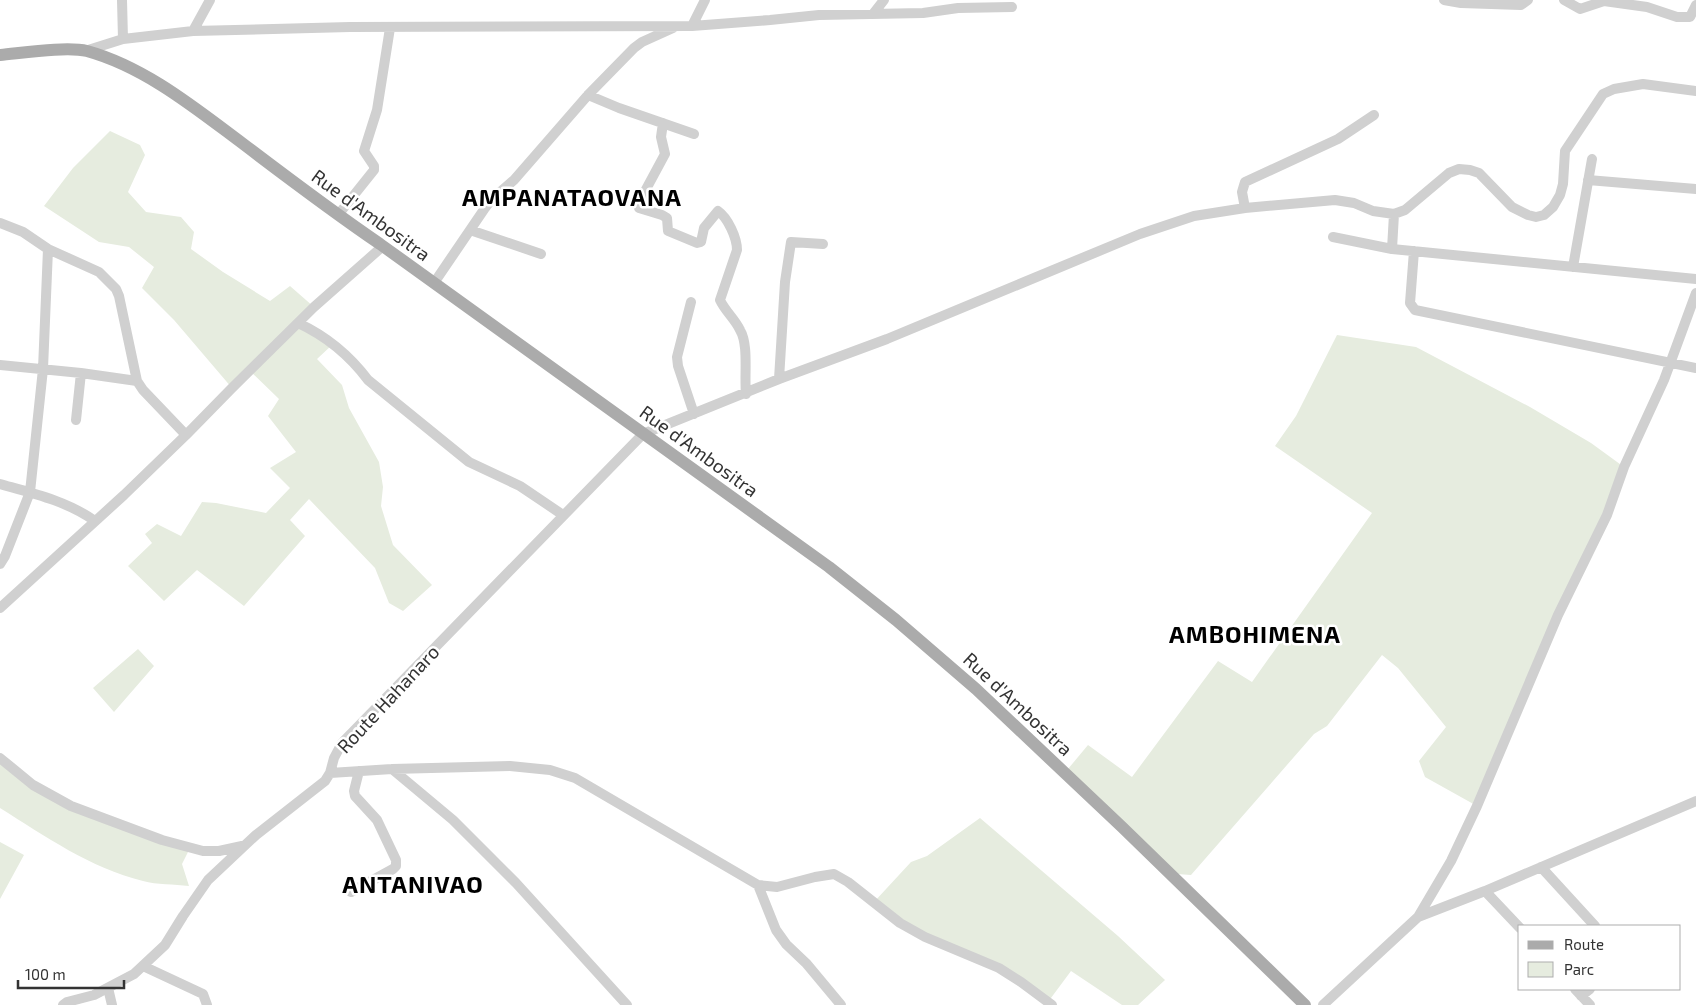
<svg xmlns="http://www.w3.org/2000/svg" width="1696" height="1005" font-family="'Exo 2',sans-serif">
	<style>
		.green { fill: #e6ecdf }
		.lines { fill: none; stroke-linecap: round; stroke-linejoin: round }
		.minor { stroke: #d0d0d0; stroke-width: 10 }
		.major { stroke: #ababab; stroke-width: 12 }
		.labels { text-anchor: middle; stroke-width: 5; stroke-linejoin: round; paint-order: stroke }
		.street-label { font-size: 19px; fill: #333; stroke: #fff }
		.district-label { font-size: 24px; font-weight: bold; letter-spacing: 1px; fill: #000; stroke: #fff }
	</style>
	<rect width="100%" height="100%" fill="#fff"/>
	<path class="green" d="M110 131 140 145 145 155 128 192 146 212 181 217 194 232 191 249 223 272 270 301 290 286 314 307 299 323 332 345 317 359 342 385 349 408 379 462 383 487 381 506 393 545 432 585 403 611 389 603 375 568 309 499 290 520 305 536 244 606 197 570 164 601 128 566 152 543 145 534 157 524 181 536 202 502 216 503 266 513 290 488 270 468 296 452 268 416 279 399 250 371 232 388 174 320 142 288 154 267 129 247 99 242 44 206 73 168Z
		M1337 335 1416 347 1530 407 1591 443 1624 467 1477 806 1425 777 1419 761 1446 727 1398 668 1382 655 1327 726 1314 734 1191 875 1177 874 1068 769 1088 745 1132 777 1218 661 1252 682 1372 513 1275 446 1296 416Z
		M138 649 154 666 114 712 93 688Z
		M0 758 71 806 190 848 182 864 189 886C174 884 157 885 143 881 90 868 45 836 0 808Z
		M980 818 1118 936 1165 980 1138 1005H1122L1071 971 1048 1002 1021 982 925 937 874 902 911 862 927 856Z
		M0 842 24 855 0 899Z"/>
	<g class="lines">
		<path class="minor" d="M122 0 123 39
			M1444 0 1461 3 1521 5 1528 0
			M1564 0 1580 9 1604 1 1647 7 1677 17H1690L1696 5
			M873 14 884 0
			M692 26 705 0
			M193 31 210 0
			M85 51 123 39 193 31 350 27 692 26 770 20 819 15 923 13 958 8 1012 7
			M588 95 619 108 694 134
			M663 123 661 137 665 154 644 193 639 208 662 215 667 218 668 231 697 243 701 242 704 228 718 211C728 218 737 238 737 250L720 300C725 311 735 319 740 330 749 345 744 375 746 394
			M1588 180 1696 189
			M1245 208 1242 192 1245 182 1338 139 1374 115
			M338 215 374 170V166L364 151 377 110 390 28
			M0 223 23 232 48 249 99 272 116 289 119 296 137 381 143 390 186 435
			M470 230 541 254
			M1333 237 1392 249 1696 279
			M1392 249 1394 214
			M1414 251 1410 303 1415 310 1696 368
			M1573 267 1592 159
			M434 283 485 208 491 200 514 180 588 95 634 48 642 42 673 28
			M691 302 677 357 678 366 694 414
			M298 323C326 336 350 356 368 380L469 462 520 486 563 515
			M0 365 81 373 137 381
			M779 379 785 282 791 242 823 244
			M76 420 81 373
			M0 484C32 493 67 501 95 521
			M0 564 5 556 30 492 43 369 48 249
			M0 608 124 495 186 435 232 388 314 307 383 246
			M0 758 33 785 71 806 162 840 203 851H219L242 846
			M392 769 453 820 516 883 627 1005
			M330 773 392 769 510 766 550 770 575 778 758 885 777 887 815 877 834 874 848 882 900 923 925 937 999 968 1021 982 1052 1005
			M1541 867 1595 926
			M758 885 776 930 786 944 806 963 841 1005
			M1485 891 1520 928
			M351 892 393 869 396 866V860L377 820 355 796 354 791 359 771
			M1418 917 1485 891 1696 801
			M143 966 203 994 207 1005
			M108 988 112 1005
			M1575 989 1590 1005
			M1581 996 1590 989
			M63 1005 67 1002 94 995 134 974 165 945 183 916 208 880 256 835 325 781 330 773 334 758 342 743 643 434 779 379 887 339 1140 234 1194 216 1245 208 1335 200 1354 203 1373 211 1394 214 1405 210 1449 173 1459 169 1470 170 1479 173 1512 207 1528 215 1536 217 1544 215 1553 207 1560 195 1563 184 1565 151 1603 94 1614 89 1643 84 1696 91
			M1323 1005 1418 917 1451 861 1477 806 1558 615 1607 515 1624 467 1664 380 1696 293"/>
		<path class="major" d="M0 55C22 53 67 46 87 51 145 67 195 108 242 143 288 178 333 212 380 244L829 567 896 620 976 689 1122 827 1305 1005"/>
	</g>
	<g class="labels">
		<g class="street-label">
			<text transform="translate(371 215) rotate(36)" y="7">Rue d'Ambositra</text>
			<text transform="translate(699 451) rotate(36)" y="7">Rue d'Ambositra</text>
			<text transform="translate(388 699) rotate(-47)" y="7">Route Hahanaro</text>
			<text transform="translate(1018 704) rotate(43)" y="7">Rue d'Ambositra</text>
		</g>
		<g class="district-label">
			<text x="572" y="206">AMPANATAOVANA</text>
			<text x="1255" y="643">AMBOHIMENA</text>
			<text x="413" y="893">ANTANIVAO</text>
		</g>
	</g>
	<rect x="1518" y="925" width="162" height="65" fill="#ffffff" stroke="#adadad"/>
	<rect x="1528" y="941" width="25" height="8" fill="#ababab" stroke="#adadad"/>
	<text x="1564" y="950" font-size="15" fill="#333333">Route</text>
	<rect x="1528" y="962" width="25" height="15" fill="#e6ecdf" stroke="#adadad"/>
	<text x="1564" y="975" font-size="15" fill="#333333">Parc</text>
	<path d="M18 980v8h106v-8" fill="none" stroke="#333333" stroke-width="2.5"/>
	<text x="25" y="980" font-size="15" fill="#333333" stroke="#ffffff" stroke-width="4" paint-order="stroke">100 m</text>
</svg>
